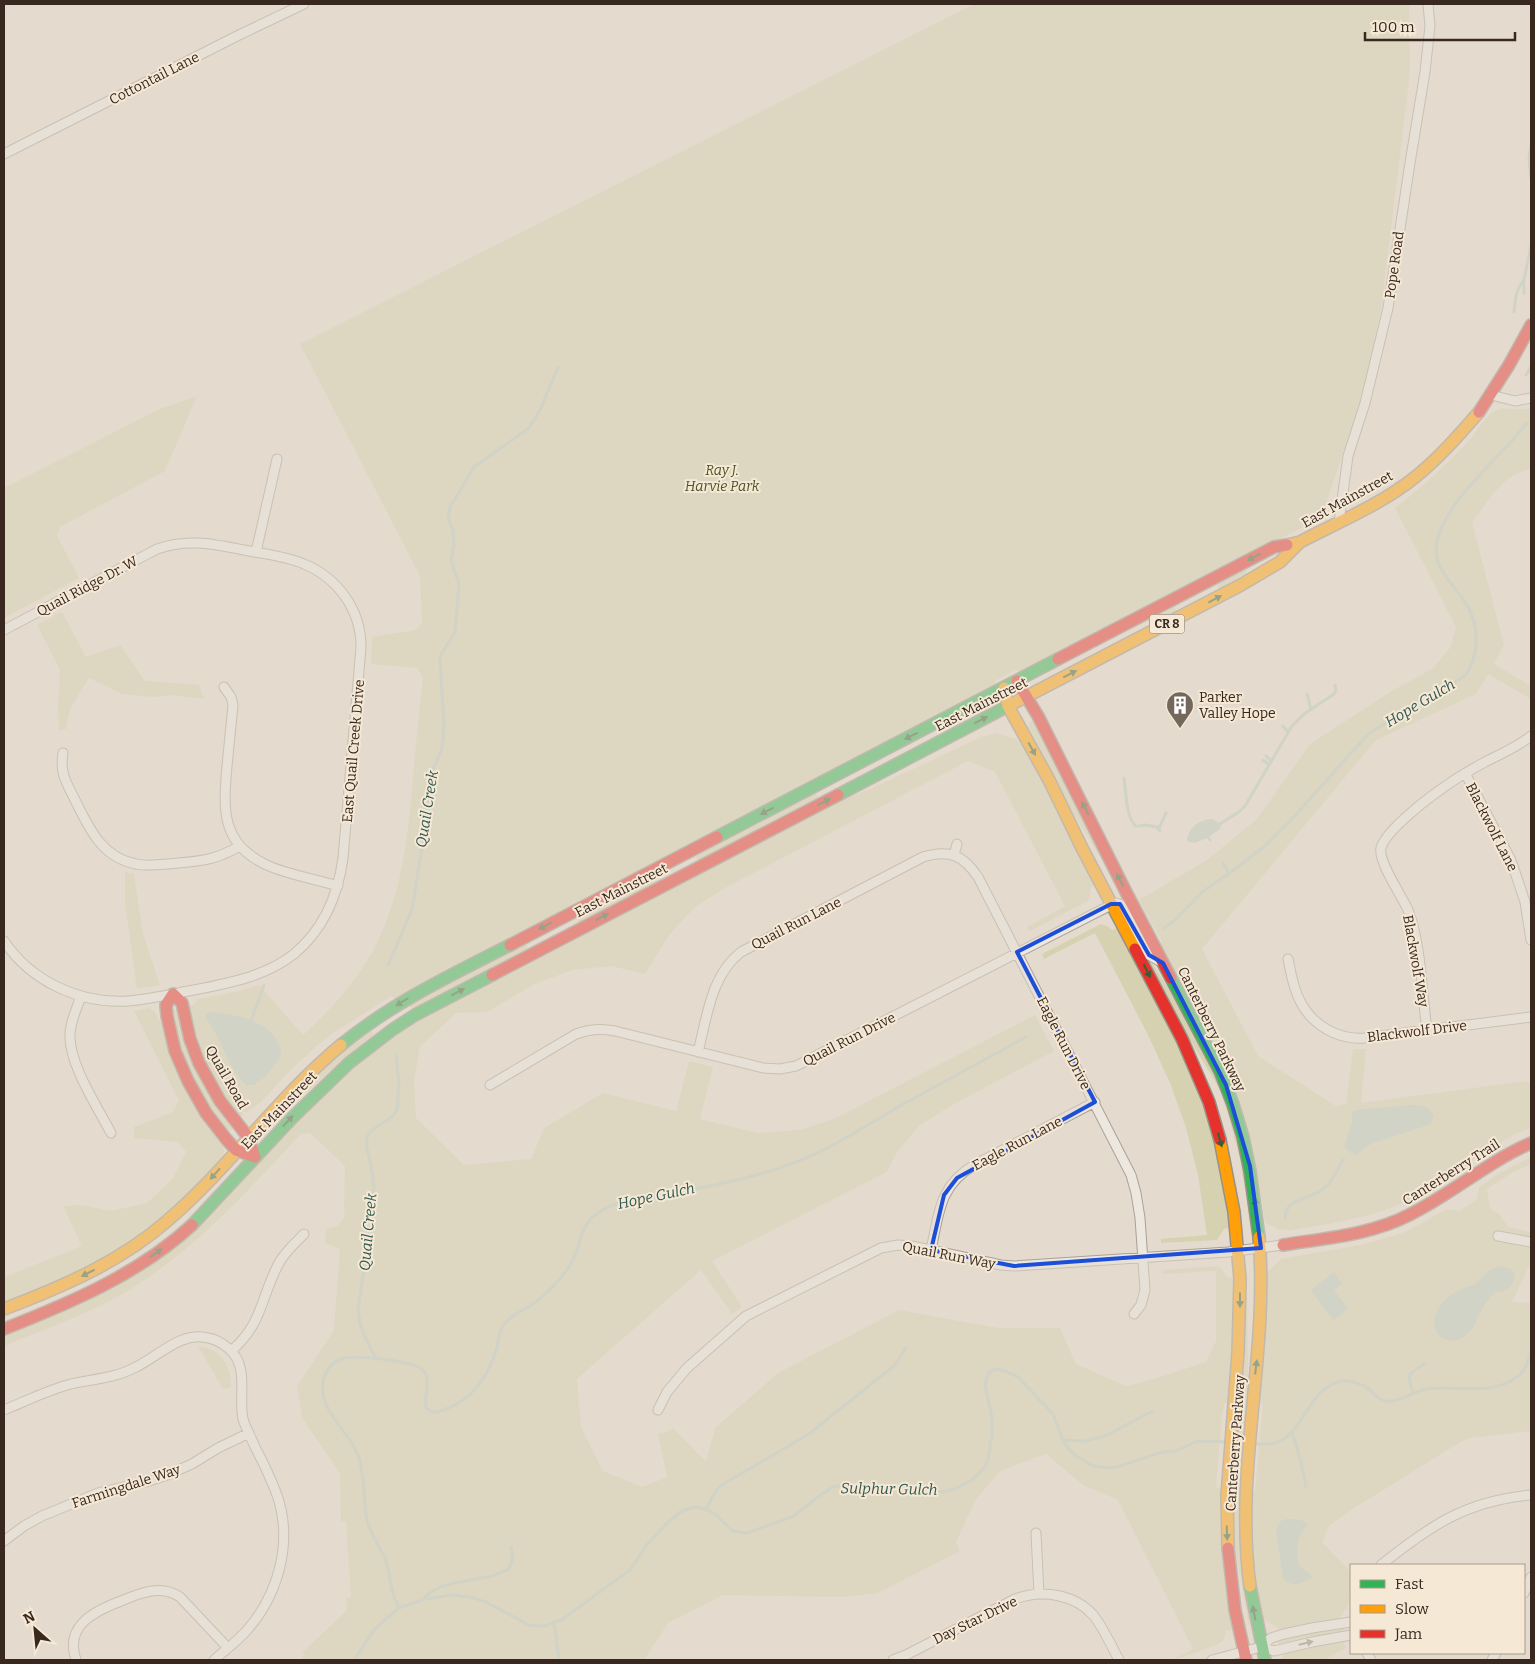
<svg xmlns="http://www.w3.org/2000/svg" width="1535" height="1664" font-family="Bitter,serif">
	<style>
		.green { fill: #d6d2b1 }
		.water { fill: #b9c9bd }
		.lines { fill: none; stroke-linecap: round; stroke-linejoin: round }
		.stream { stroke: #b9c9bd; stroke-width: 3 }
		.street-casing { stroke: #aaa197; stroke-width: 11 }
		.fast-casing { stroke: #999087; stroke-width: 14 }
		.slow-casing { stroke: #999087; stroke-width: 14 }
		.jam-casing { stroke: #999087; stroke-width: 14 }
		.street { stroke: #ece7df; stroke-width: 9 }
		.fast { stroke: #30b455; stroke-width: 11 }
		.slow { stroke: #ff9f0a; stroke-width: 11 }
		.jam { stroke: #e5322d; stroke-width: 11 }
		.oneway { fill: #356035 }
		.oneway2 { fill: #92887f }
		.marked { fill: none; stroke: #1d4ed8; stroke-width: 4; stroke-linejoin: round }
		.labels { text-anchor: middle; stroke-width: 4; stroke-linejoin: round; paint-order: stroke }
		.shield { fill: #f5e8d5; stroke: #716256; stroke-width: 1 }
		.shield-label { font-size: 12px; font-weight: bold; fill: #38281f }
		.street-label { font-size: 14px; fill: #38281f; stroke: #f5e8d5 }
		.park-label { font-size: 14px; font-style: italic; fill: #4e5426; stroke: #f5e8d5 }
		.poi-label { font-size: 14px; fill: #38281f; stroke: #f5e8d5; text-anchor: start }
		.water-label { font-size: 15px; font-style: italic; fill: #2f5850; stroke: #f5e8d5 }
	</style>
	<rect width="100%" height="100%" fill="#e4dbce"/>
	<path class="green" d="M974 4H1409L1410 72 1381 310 1371 360 1358 408 1325 506 1315 519 1305 526 1020 672 1016 670 995 681 994 686 395 999 392 996 333 1033 313 1049 284 1077 261 1102 246 1112H243L242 1116 238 1115 216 1085 199 1048 189 1008 190 1005H194L198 999 235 992 259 985 303 1035C334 1007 364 973 381 934 402 888 407 840 412 790 415 752 419 715 423 677L417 668 371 664 372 637 415 630 422 623 420 576 300 344Z
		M197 396 165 471 60 527 57 536 79 578 4 618V488L160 409Z
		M1531 408V469C1504 472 1488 502 1472 522L1504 645 1494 664 1531 686V699L1488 674 1476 694 1376 740 1202 949 1258 1056 1336 1106 1346 1104 1353 1049H1366L1361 1103 1526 1081 1531 1084V1128C1488 1143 1456 1175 1417 1196 1376 1218 1332 1223 1288 1231V1229L1279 1230 1265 1222C1257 1171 1247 1121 1228 1073L1159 943 1162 941 1139 900 1207 860 1257 819 1310 744 1390 692 1432 669 1450 648 1456 627 1395 508C1420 489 1444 467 1466 444 1476 434 1484 416 1497 410 1506 406 1521 412 1531 408Z
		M1245 569 1247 573 1219 590 1217 585Z
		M1174 607 1177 612 1153 624 1151 621Z
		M62 612 86 657 120 645 145 681 199 685 204 699 173 695 153 697 122 694 89 678 70 709 66 729 59 730 58 707 60 670 37 625Z
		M1030 721 1033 722 1114 880 1067 803 1028 727Z
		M996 733 1016 739 1028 753 1095 884 1091 887 1090 895 1088 901 1030 931 1027 927 1065 906 995 772 968 761 725 888 694 908 669 935 645 974 611 966 572 970 535 984 487 1012 456 1013 420 1047 414 1082 416 1118 464 1165 531 1159 544 1128 603 1093 676 1111 689 1061 713 1067 700 1119 758 1133 800 1130 836 1118 1035 1015 1054 1051 952 1105 919 1126 897 1152 887 1172 712 1261 742 1307 732 1314 701 1270 577 1379 581 1427 603 1471 642 1487 667 1477 658 1434 667 1432 673 1428 706 1462 715 1428 778 1373 899 1310 998 1328H1060L1076 1364 1126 1386 1157 1378 1206 1362 1216 1341V1271L1163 1274V1270L1218 1266 1221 1268 1227 1277 1234 1278C1234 1320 1231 1361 1227 1402L1224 1405 1222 1415 1216 1487 1221 1489C1218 1536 1224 1583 1232 1630L1226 1631C1225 1635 1225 1639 1221 1642 1219 1645 1175 1660 1171 1660L1193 1649 1118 1500 1083 1485 1046 1454 1000 1471 976 1499 956 1542 960 1551 878 1593 845 1597 723 1595 668 1623 644 1660H300L305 1655 302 1653 347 1610 346 1598 351 1597 346 1521H341L340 1473 302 1418 297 1386 334 1330 340 1249 325 1243 326 1229 338 1226 345 1216 344 1211 345 1166 310 1133 301 1134C245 1193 191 1255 119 1296 83 1316 42 1330 4 1346V1335L79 1305 130 1278 328 1090C359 1063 391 1038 426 1016L836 803 892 779 983 736 984 737Z
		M815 793 818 798 698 861 695 855Z
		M125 872 134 874 143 934 160 985 137 989 125 903Z
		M654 876 657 882 579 923 576 917Z
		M1127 919C1151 962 1177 1002 1200 1045 1206 1057 1213 1068 1217 1079 1237 1127 1247 1177 1253 1228H1251L1240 1159 1229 1118 1220 1090 1189 1038Z
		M1101 924 1107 926 1112 930 1118 928C1145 980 1175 1031 1196 1085 1214 1131 1223 1179 1230 1227L1224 1229 1217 1240 1161 1243V1239L1207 1235 1198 1175 1186 1128 1170 1083 1148 1035 1095 933 1044 959 1042 954Z
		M526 943 528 949 412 1010 409 1005Z
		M149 1008 155 1012 159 1021 162 1022 166 1037 221 1142 224 1150 223 1154C216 1167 202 1180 190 1191 154 1226 113 1254 68 1277 47 1287 25 1294 4 1303V1277L82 1246 63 1206 81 1205 111 1211 147 1203 173 1178 186 1152 178 1142 134 1138V1127L173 1112 179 1101 134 1011Z
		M175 1009 178 1011 233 1127 231 1131C211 1122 185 1062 178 1041 174 1031 174 1020 172 1010Z
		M370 1030 374 1035 337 1064 306 1093 301 1089 319 1071Z
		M1531 1157V1164L1512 1173 1487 1189 1490 1208 1499 1214 1508 1227 1531 1232V1262L1512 1302 1531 1303V1431L1470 1438 1462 1441 1351 1510 1329 1526 1322 1542 1351 1572V1591L1347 1609H1345L1340 1619 1279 1631 1278 1628 1266 1621 1262 1622 1255 1579 1251 1545V1492H1255L1263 1404 1259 1403 1264 1349 1268 1272 1281 1259 1365 1244 1405 1232 1447 1209 1459 1211 1477 1199 1479 1187 1501 1172Z
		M1247 1272 1248 1378 1239 1488 1238 1524 1240 1547 1250 1625H1249L1233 1538 1232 1495 1243 1367 1246 1275Z
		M198 1346C221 1349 231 1365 231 1387L223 1389Z
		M1342 1627 1345 1629 1342 1633 1281 1646 1278 1643 1280 1639Z
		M1342 1641 1346 1648 1323 1660H1282L1284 1653Z"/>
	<path class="water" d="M1212 819 1219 823 1221 828 1209 837 1212 840 1210 842 1207 838 1195 843 1188 842 1187 839C1190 826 1199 820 1212 819Z
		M211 1012C236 1014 282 1023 281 1057L266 1076 254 1085H246C227 1066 221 1037 205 1017L206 1014Z
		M1412 1105C1422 1105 1429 1107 1434 1116L1432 1122 1428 1125 1373 1143 1364 1148 1357 1155 1351 1153 1344 1147 1353 1119 1351 1113 1354 1110Z
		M1501 1266 1511 1269 1515 1274C1514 1286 1507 1292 1495 1292 1491 1297 1486 1302 1483 1307 1477 1318 1475 1328 1465 1336 1453 1346 1435 1339 1434 1323 1434 1314 1440 1305 1446 1299 1454 1290 1466 1289 1476 1283 1485 1276 1489 1268 1501 1266Z
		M1334 1272 1342 1284 1334 1290 1348 1309 1333 1320 1311 1290Z
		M1286 1519C1293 1519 1303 1518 1307 1525 1306 1527 1303 1529 1302 1531 1297 1539 1295 1559 1301 1567 1304 1571 1309 1571 1312 1577 1303 1584 1291 1588 1283 1578L1276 1529 1281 1521Z"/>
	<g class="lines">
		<path class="stream" d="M1531 146 1529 158 1531 180
			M1524 293V279L1531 246
			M1514 312C1515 299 1516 290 1524 280
			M1526 375 1531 367
			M1307 694 1311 709
			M1283 726 1288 732
			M1266 756 1271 761
			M1263 760 1269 765
			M1124 778C1126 791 1126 819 1136 826
			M1218 825 1239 812 1245 806 1292 726 1304 714 1334 694 1336 691 1335 685
			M1139 826 1145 825 1157 827 1160 831
			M1159 828 1166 813
			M1223 863 1229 873
			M1164 928 1174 921 1202 892 1234 870 1266 845 1292 819 1369 733 1465 676C1479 656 1480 630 1468 607 1456 585 1431 570 1437 541 1447 498 1501 458 1527 423
			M388 965 412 910 426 823 428 789 431 773 441 752 443 740 444 727 440 659 442 653 455 632 456 624 459 584 451 560 454 546 453 530 448 519 450 507 474 467 529 428 540 410 558 367
			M250 1024 264 985
			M1285 1218C1285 1198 1311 1199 1323 1189 1332 1182 1337 1171 1343 1160
			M376 1358C367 1342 359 1328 358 1309L373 1210 374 1188 372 1170 366 1145 367 1137 371 1131 393 1116 397 1110 399 1083 396 1056
			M1413 1393 1409 1379 1410 1374 1425 1363
			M1292 1432 1301 1462 1306 1487
			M1063 1440 1085 1441 1105 1436 1153 1411
			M1252 1443C1258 1444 1265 1445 1271 1444 1305 1439 1306 1386 1343 1381 1351 1380 1365 1385 1371 1391 1376 1395 1379 1401 1386 1401 1400 1403 1413 1391 1426 1389 1456 1384 1501 1399 1524 1370 1527 1365 1528 1358 1531 1353
			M706 1509 716 1491 720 1486 809 1434 895 1365 906 1348
			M424 1598C441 1580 469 1582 491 1576 497 1575 503 1571 509 1569L513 1559 511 1547
			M399 1608C397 1604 395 1599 393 1594 390 1585 390 1574 387 1564 382 1549 370 1535 367 1519 362 1498 366 1476 358 1455 349 1431 318 1410 323 1382 325 1372 331 1363 341 1359 354 1354 413 1361 423 1370 431 1378 424 1397 426 1407 432 1415 437 1412 446 1409 471 1400 488 1377 496 1351 499 1342 498 1330 505 1323 512 1315 521 1311 530 1306 544 1297 566 1275 573 1260 581 1245 580 1227 594 1216 613 1200 638 1199 661 1195 684 1191 706 1187 728 1182 760 1175 791 1166 821 1151 848 1138 874 1121 900 1106 942 1083 984 1060 1026 1037
			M554 1623 559 1660
			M354 1660 374 1630 387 1618 399 1608 425 1599 453 1595 470 1597 486 1602 529 1625 538 1626H545L563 1619 631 1569 645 1547 666 1524 680 1512 688 1509 696 1507 706 1509 715 1514 733 1531 747 1533 794 1516 819 1496 833 1487 845 1485 866 1487 899 1486 920 1489 927 1492H941L955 1489 972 1480 984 1468 988 1460 992 1434V1417L985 1386 987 1376 991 1371 996 1369 1005 1371 1018 1377 1053 1414 1063 1440 1069 1449 1075 1455 1093 1466 1111 1468 1120 1466 1162 1452 1176 1451 1197 1441 1228 1442"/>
		<g class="street-casing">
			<path id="street" d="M4 154 239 35 304 4
				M1491 395 1515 401 1531 398
				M1339 522 1348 456 1365 403 1388 308 1410 163 1425 72 1430 26 1428 4
				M256 552 277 459
				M4 630 157 549C188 538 213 544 244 550 264 554 286 556 304 564 338 578 361 610 361 647L343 858C338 895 323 930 294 954 266 976 233 982 199 989 176 993 152 999 128 1001 79 1004 31 981 4 941
				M224 687 231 697 233 705C231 726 229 746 227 766 223 811 221 845 269 866 290 875 315 879 338 886
				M63 753C59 774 68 785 77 804 90 830 103 858 136 864 149 867 164 864 178 863 204 861 217 859 240 846
				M1465 773 1511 860 1525 902 1531 940
				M954 855 957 844
				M1288 959C1291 973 1293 988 1300 1001 1312 1025 1338 1040 1364 1038L1531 1017
				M81 996C77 1008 71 1020 70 1033 68 1063 97 1106 111 1133
				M1427 1030C1422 995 1421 942 1408 910 1402 896 1378 862 1381 848 1385 832 1423 802 1437 792 1452 781 1468 771 1485 762 1501 754 1517 747 1531 736
				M698 1052C707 1017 711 975 741 952L923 857C949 849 963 855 978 877L1131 1175 1136 1193 1140 1218 1145 1290 1141 1305 1134 1314
				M490 1085 576 1034C589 1029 601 1028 615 1031L763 1068 780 1069 796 1066 1115 903 1120 904 1122 907 1149 955 1163 963
				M1498 1236 1531 1242
				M931 1250C939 1213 939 1186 974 1165L1095 1102
				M231 1351C263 1324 261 1296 279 1263 285 1252 295 1243 304 1234
				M4 1410C26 1401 48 1390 71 1384 93 1379 116 1378 136 1367 159 1356 181 1331 208 1338 215 1339 222 1343 228 1348 250 1366 238 1395 243 1419 246 1429 251 1437 255 1447 263 1462 271 1479 277 1495 293 1541 279 1593 248 1629 238 1641 225 1650 214 1660
				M658 1410 667 1392 687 1368 746 1316 881 1248 898 1245 912 1246 1001 1265 1014 1266 1228 1252 1283 1245
				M1036 1533 1039 1594
				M4 1541 24 1526 42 1516 98 1493 149 1481 167 1475 192 1464 218 1448 249 1433
				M1381 1565C1431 1525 1466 1501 1531 1495
				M1524 1593 1531 1577
				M1261 1647 1274 1651 1312 1642 1351 1635
				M1367 1653 1371 1660
				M76 1660C64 1625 95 1611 121 1601 140 1593 161 1584 180 1597L228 1648
				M893 1660 906 1655 1015 1599C1042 1589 1075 1594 1094 1616 1104 1629 1111 1645 1119 1660
				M1212 1660 1261 1647 1271 1638 1284 1634 1312 1628 1351 1622
				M1492 1660 1496 1653"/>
		</g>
		<g class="fast-casing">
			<path id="fast" d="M838 795 1008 706
				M717 837 1058 659
				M1171 978 1220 1071 1233 1104 1243 1137 1250 1171 1259 1237
				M341 1045C392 1003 451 975 510 945
				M192 1225 292 1118 349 1063 392 1030 415 1015 492 975
				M1250 1586 1265 1660"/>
		</g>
		<g class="slow-casing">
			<path id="slow" d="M1287 545 1300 542C1338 522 1380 505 1414 478 1438 459 1459 435 1479 412
				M1004 688 1008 706 1049 780 1082 848 1135 949
				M1008 706 1241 585 1280 562 1300 542
				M1220 1140 1234 1212 1240 1279 1238 1352 1227 1495 1228 1548
				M4 1309C62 1287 120 1262 167 1221 230 1167 277 1098 341 1045
				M1250 1586C1234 1469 1269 1354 1259 1237"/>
		</g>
		<g class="jam-casing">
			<path id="jam" d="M1479 412 1509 365 1531 325
				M1058 659 1274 547 1287 545
				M1017 681 1038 716 1127 894 1171 978
				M510 945 717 837
				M1135 949 1182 1039 1209 1102 1220 1140
				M492 975 838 795
				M173 994 182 1003 190 1039 199 1063 220 1101 248 1137 255 1157 236 1150 227 1140 206 1113 188 1081 175 1051 167 1016 166 1005Z
				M1283 1245C1326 1238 1370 1235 1409 1215 1452 1194 1487 1162 1531 1143
				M4 1329C70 1303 139 1274 192 1225
				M1228 1548 1235 1610 1246 1660"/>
		</g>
		<use href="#street" class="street"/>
		<use href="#fast" class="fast"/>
		<use href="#slow" class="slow"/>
		<use href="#jam" class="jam"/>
	</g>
	<defs><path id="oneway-solid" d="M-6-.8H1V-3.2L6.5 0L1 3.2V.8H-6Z" transform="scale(1.25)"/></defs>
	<g class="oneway">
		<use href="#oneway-solid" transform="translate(1254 557) rotate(153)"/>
		<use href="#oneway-solid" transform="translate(1215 599) rotate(-28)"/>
		<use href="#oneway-solid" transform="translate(1070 674) rotate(-27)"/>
		<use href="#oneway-solid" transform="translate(981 720) rotate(-27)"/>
		<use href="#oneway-solid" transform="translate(911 736) rotate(153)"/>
		<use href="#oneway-solid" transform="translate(1032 749) rotate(61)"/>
		<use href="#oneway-solid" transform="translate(824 802) rotate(-27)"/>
		<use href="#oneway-solid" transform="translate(1085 808) rotate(-117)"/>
		<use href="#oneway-solid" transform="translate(767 811) rotate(153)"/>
		<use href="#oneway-solid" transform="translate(1120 880) rotate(-117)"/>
		<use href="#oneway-solid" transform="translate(602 917) rotate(-27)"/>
		<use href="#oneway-solid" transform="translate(545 926) rotate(153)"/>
		<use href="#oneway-solid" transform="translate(1147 971) rotate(63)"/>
		<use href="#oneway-solid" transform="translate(458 992) rotate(-27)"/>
		<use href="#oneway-solid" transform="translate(402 1002) rotate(148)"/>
		<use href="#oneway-solid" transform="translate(288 1121) rotate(-47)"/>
		<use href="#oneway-solid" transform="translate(1220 1140) rotate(75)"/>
		<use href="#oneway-solid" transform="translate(215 1174) rotate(132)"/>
		<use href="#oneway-solid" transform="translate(1256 1205) rotate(-98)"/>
		<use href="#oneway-solid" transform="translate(156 1253) rotate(-35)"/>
		<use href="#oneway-solid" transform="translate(88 1273) rotate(153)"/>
		<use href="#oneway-solid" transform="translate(1240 1300) rotate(90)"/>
		<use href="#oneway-solid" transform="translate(1256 1367) rotate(-83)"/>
		<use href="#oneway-solid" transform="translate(1227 1533) rotate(88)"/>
		<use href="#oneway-solid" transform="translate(1254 1613) rotate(-101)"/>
	</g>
	<use class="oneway2" href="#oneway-solid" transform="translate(1306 1643) rotate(-13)"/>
	<path d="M0 0H1535V1664H0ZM1111 904H1120L1149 955 1163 963 1226 1085 1250 1166 1261 1248 1014 1266 931 1250 944 1195 957 1178 1095 1102 1017 952Z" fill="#e4dbce" fill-opacity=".55" fill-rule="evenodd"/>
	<path class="marked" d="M1111 904H1120L1149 955 1163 963 1226 1085 1250 1166 1261 1248 1014 1266 931 1250 944 1195 957 1178 1095 1102 1017 952Z"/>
	<defs>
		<g id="building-pin" transform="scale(1.4375)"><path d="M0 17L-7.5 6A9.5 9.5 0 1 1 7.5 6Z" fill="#74675c" stroke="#f5e8d5"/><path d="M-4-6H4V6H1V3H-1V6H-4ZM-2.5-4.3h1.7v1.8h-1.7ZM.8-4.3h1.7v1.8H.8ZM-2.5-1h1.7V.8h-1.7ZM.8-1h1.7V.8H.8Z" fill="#fff"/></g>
	</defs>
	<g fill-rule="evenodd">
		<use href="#building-pin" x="1180" y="705"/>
	</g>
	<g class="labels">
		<rect class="shield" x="1149.5" y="614.5" width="35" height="19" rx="4"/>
		<g class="shield-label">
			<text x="1167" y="628">CR 8</text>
		</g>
		<g class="street-label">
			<text transform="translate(154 78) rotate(-27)" y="5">Cottontail Lane</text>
			<text transform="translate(1394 265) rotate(-82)" y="5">Pope Road</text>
			<text transform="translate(1347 499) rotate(-29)" y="5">East Mainstreet</text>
			<text transform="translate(87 586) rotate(-28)" y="5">Quail Ridge Dr. W</text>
			<text transform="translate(981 704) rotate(-27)" y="5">East Mainstreet</text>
			<text transform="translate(353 751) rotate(-85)" y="5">East Quail Creek Drive</text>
			<text transform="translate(1492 827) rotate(63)" y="5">Blackwolf Lane</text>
			<text transform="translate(621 890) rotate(-27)" y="5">East Mainstreet</text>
			<text transform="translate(796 923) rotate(-27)" y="5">Quail Run Lane</text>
			<text transform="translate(1416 961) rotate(80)" y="5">Blackwolf Way</text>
			<text transform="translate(1212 1029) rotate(64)" y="5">Canterberry Parkway</text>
			<text transform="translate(1417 1031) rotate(-7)" y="5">Blackwolf Drive</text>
			<text transform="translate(849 1039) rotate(-27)" y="5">Quail Run Drive</text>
			<text transform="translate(1064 1043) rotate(63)" y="5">Eagle Run Drive</text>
			<text transform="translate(227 1077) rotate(60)" y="5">Quail Road</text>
			<text transform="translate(279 1110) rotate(-46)" y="5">East Mainstreet</text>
			<text transform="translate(1017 1143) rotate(-28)" y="5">Eagle Run Lane</text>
			<text transform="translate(1451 1172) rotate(-32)" y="5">Canterberry Trail</text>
			<text transform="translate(949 1255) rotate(11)" y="5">Quail Run Way</text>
			<text transform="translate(1235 1443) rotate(-86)" y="5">Canterberry Parkway</text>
			<text transform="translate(126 1486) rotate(-18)" y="5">Farmingdale Way</text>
			<text transform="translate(975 1620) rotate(-26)" y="5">Day Star Drive</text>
		</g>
		<g class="park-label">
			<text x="722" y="475">Ray J.<tspan x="722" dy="16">Harvie Park</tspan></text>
		</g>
		<g class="poi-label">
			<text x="1199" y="702">Parker<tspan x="1199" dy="16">Valley Hope</tspan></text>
		</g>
		<g class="water-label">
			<text transform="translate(1420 703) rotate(-31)" y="5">Hope Gulch</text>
			<text transform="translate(427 809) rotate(-81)" y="5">Quail Creek</text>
			<text transform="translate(656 1196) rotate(-12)" y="5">Hope Gulch</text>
			<text transform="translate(368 1232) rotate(-85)" y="5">Quail Creek</text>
			<text transform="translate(889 1489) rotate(1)" y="5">Sulphur Gulch</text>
		</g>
	</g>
	<rect width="1535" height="1664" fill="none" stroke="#38281f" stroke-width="10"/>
	<rect x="1350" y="1564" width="175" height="90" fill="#f5e8d5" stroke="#a99b8c"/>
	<rect x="1360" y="1580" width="25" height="8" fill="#30b455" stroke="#a99b8c"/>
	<text x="1395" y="1589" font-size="15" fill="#38281f">Fast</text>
	<rect x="1360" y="1605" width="25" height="8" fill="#ff9f0a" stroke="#a99b8c"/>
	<text x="1395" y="1614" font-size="15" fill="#38281f">Slow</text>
	<rect x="1360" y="1630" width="25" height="8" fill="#e5322d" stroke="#a99b8c"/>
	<text x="1395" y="1639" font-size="15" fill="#38281f">Jam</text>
	<g transform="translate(35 1629) rotate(333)" stroke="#f5e8d5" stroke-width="4" paint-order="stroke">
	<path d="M0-4L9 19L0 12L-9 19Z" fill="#38281f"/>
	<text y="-8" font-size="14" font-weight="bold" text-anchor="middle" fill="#38281f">N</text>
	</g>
	<path d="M1365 32v8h150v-8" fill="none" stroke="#38281f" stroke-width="2.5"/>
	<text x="1372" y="32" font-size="15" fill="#38281f" stroke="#f5e8d5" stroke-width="4" paint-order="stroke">100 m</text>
</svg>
